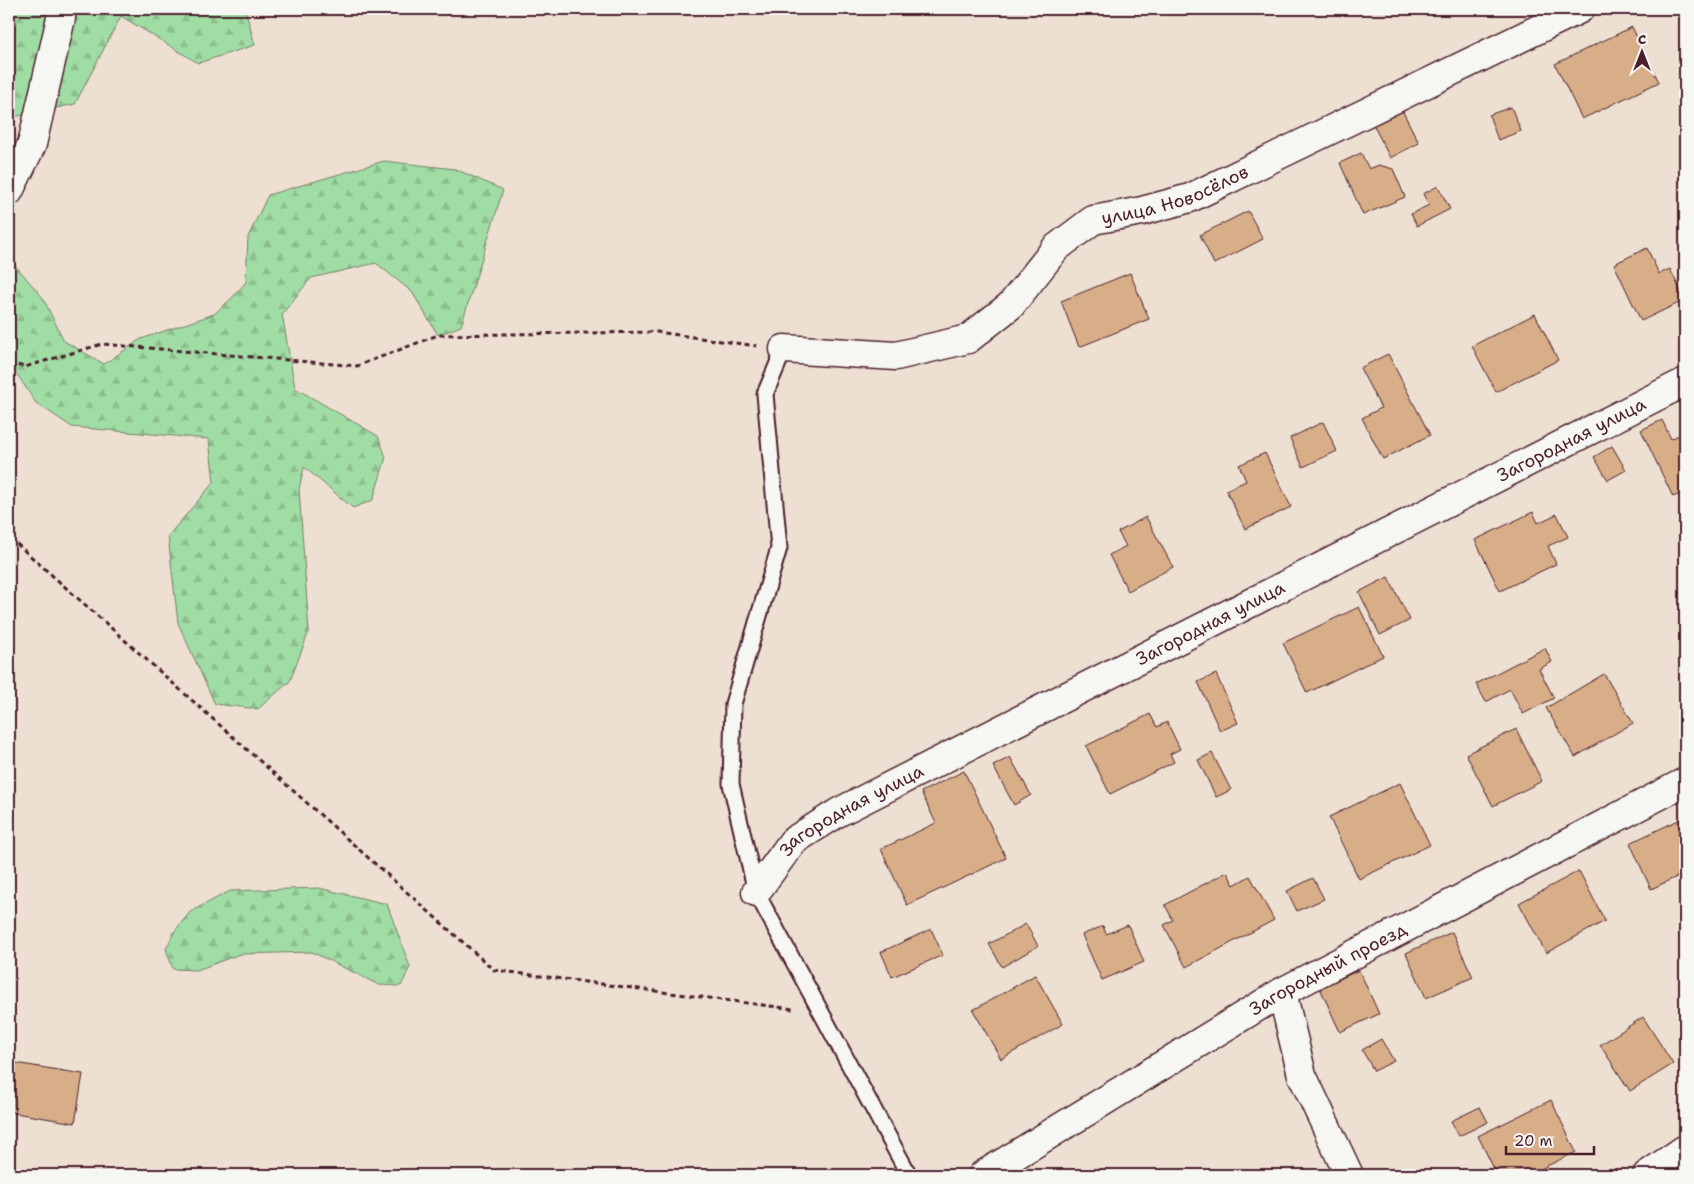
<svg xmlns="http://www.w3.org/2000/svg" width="1694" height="1184" font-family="'Shantell Sans',sans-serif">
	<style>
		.forest { fill: url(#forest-firs); stroke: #757e68 }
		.building { fill: #d8ae89; stroke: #4a1f2b }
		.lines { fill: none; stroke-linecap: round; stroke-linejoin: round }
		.service-casing { stroke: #4a1f2b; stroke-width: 19 }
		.minor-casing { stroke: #4a1f2b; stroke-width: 31 }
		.path { stroke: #4a1f2b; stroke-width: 3; stroke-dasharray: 5 4; stroke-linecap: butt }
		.service { stroke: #f6f6f2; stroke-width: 15 }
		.minor { stroke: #f6f6f2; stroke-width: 28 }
		.labels { text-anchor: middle; stroke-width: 5; stroke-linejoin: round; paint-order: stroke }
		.street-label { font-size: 18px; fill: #4a1f2b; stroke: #f6f6f2 }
	</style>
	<defs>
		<pattern id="forest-firs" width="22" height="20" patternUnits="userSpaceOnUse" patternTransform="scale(1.25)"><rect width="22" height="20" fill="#a0dda4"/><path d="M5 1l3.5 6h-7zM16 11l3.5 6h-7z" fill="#8bbd8d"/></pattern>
	</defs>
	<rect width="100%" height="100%" fill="#ede0d2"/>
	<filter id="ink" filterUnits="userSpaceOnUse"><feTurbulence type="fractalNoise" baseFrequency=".02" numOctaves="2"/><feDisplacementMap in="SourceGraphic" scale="10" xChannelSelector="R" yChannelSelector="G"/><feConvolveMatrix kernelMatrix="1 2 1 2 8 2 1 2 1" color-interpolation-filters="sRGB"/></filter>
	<g filter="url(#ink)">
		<path class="forest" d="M9 9H245L255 45 198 63 121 16 75 104 9 118Z
			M384 161 455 169 503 190 461 326 438 335 412 292 376 263 311 278 282 314 295 388 378 436 386 457 373 500 353 508 304 467 299 489 309 631 290 681 258 709 215 704 178 623 168 536 214 482 209 439 72 427 36 403 9 362V258L43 298 64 341 104 364 141 339 214 314 232 298 246 282 248 237 268 195Z
			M319 888 387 904 410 967 401 986 379 985 312 952 240 954 197 970 173 969 166 949 174 932 190 912 230 891Z"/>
		<path class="building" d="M1632 27 1659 82 1582 119 1555 64Z
			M1511 107 1521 131 1498 140 1489 115Z
			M1401 108 1419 143 1390 158 1372 122Z
			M1361 153 1369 169 1379 165 1393 169 1405 197 1363 215 1340 163Z
			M1438 186 1450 209 1417 226 1411 214 1429 205 1423 194Z
			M1248 211 1263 239 1214 264 1200 235Z
			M1647 248 1659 274 1670 269 1685 300 1641 321 1614 264Z
			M1130 273 1149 319 1079 347 1061 301Z
			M1535 314 1558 360 1496 392 1472 346Z
			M1388 354 1430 435 1383 459 1362 418 1381 408 1360 368Z
			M1662 420 1671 439 1685 432V492L1673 497 1641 430Z
			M1323 422 1337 451 1303 467 1290 438Z
			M1612 446 1626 470 1608 480 1594 457Z
			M1265 453 1291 507 1245 529 1226 490 1246 481 1239 465Z
			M1533 512 1538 523 1557 514 1568 537 1548 546 1556 564 1500 591 1475 540Z
			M1146 517 1173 567 1128 591 1109 555 1126 546 1118 532Z
			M1388 577 1410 620 1380 635 1359 592Z
			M1359 607 1383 656 1307 693 1283 643Z
			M1545 648 1552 662 1539 669 1554 698 1523 714 1510 689 1486 702 1476 684Z
			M1216 674 1238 723 1220 731 1198 682Z
			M1604 674 1633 723 1575 757 1546 708Z
			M1150 714 1157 727 1167 722 1180 749 1170 754 1174 762 1110 794 1086 746Z
			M1516 729 1542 781 1493 806 1466 754Z
			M1212 753 1231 790 1216 797 1198 760Z
			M1010 757 1031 795 1014 805 993 766Z
			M964 771 1006 858 907 905 881 849 936 823 921 792Z
			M1400 783 1430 845 1359 879 1329 817Z
			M1685 817V860L1683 861 1685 865V873L1651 889 1630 843Z
			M1579 871 1605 921 1546 953 1519 903Z
			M1227 872 1234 885 1250 876 1274 920 1186 967 1164 925 1173 920 1165 905Z
			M1313 878 1324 899 1297 911 1287 891Z
			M1026 924 1038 946 1002 967 989 944Z
			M1128 925 1144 962 1102 980 1082 935 1103 926 1106 934Z
			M931 929 943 955 892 977 881 952Z
			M1452 932 1473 977 1426 998 1406 953Z
			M1359 970 1379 1014 1340 1032 1320 988Z
			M1035 975 1063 1024 1001 1059 973 1010Z
			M1643 1017 1673 1064 1630 1091 1600 1045Z
			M1381 1039 1394 1061 1374 1071 1362 1050Z
			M9 1062 83 1074 75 1123 9 1112Z
			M1551 1100 1576 1152 1528 1175H1497L1478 1136Z
			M1480 1107 1488 1122 1459 1136 1451 1121Z"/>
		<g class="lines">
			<g class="service-casing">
				<path id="service" d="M784 349 765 394 779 548 733 704 731 784 756 892 909 1175"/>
			</g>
			<g class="minor-casing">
				<g id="minor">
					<path d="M9 191 32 144 61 18V9"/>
					<path id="s1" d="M784 349 896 356 968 339 1011 305 1056 248 1093 220 1142 211 1190 198 1580 9"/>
					<path id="s2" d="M756 892 793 841 839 812 1685 382"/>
					<path d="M1282 992 1302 1075 1349 1175"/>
					<path id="s3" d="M983 1175 1282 992 1685 782"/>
					<path d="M1647 1175 1685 1149"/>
				</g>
			</g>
			<path class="path" d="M9 363 25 367 102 344 357 366 438 335 657 332 757 346
				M9 539 17 544 494 970 793 1009"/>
			<use href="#service" class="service"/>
			<use href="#minor" class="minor"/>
		</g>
	</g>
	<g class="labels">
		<g class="street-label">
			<text dy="6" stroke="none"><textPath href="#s1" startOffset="446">улица Новосёлов</textPath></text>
			<text dy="6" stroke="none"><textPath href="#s2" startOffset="939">Загородная улица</textPath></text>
			<text dy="6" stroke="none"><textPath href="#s2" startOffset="534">Загородная улица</textPath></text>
			<text dy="6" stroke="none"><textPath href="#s2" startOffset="129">Загородная улица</textPath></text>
			<text dy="6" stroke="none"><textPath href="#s3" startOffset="402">Загородный проезд</textPath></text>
		</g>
	</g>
	<rect width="1694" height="1184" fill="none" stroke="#f6f6f2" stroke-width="30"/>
	<rect x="15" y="15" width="1664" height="1154" fill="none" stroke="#4a1f2b" stroke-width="2" filter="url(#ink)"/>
	<g transform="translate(1642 52)" stroke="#f6f6f2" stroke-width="4" paint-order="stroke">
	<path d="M0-4L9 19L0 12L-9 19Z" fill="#4a1f2b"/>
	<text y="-8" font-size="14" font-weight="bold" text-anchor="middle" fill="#4a1f2b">С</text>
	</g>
	<path d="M1506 1146v8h88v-8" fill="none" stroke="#4a1f2b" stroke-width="2.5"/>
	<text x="1514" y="1146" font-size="15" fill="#4a1f2b" stroke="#f6f6f2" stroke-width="4" paint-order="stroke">20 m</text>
</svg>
